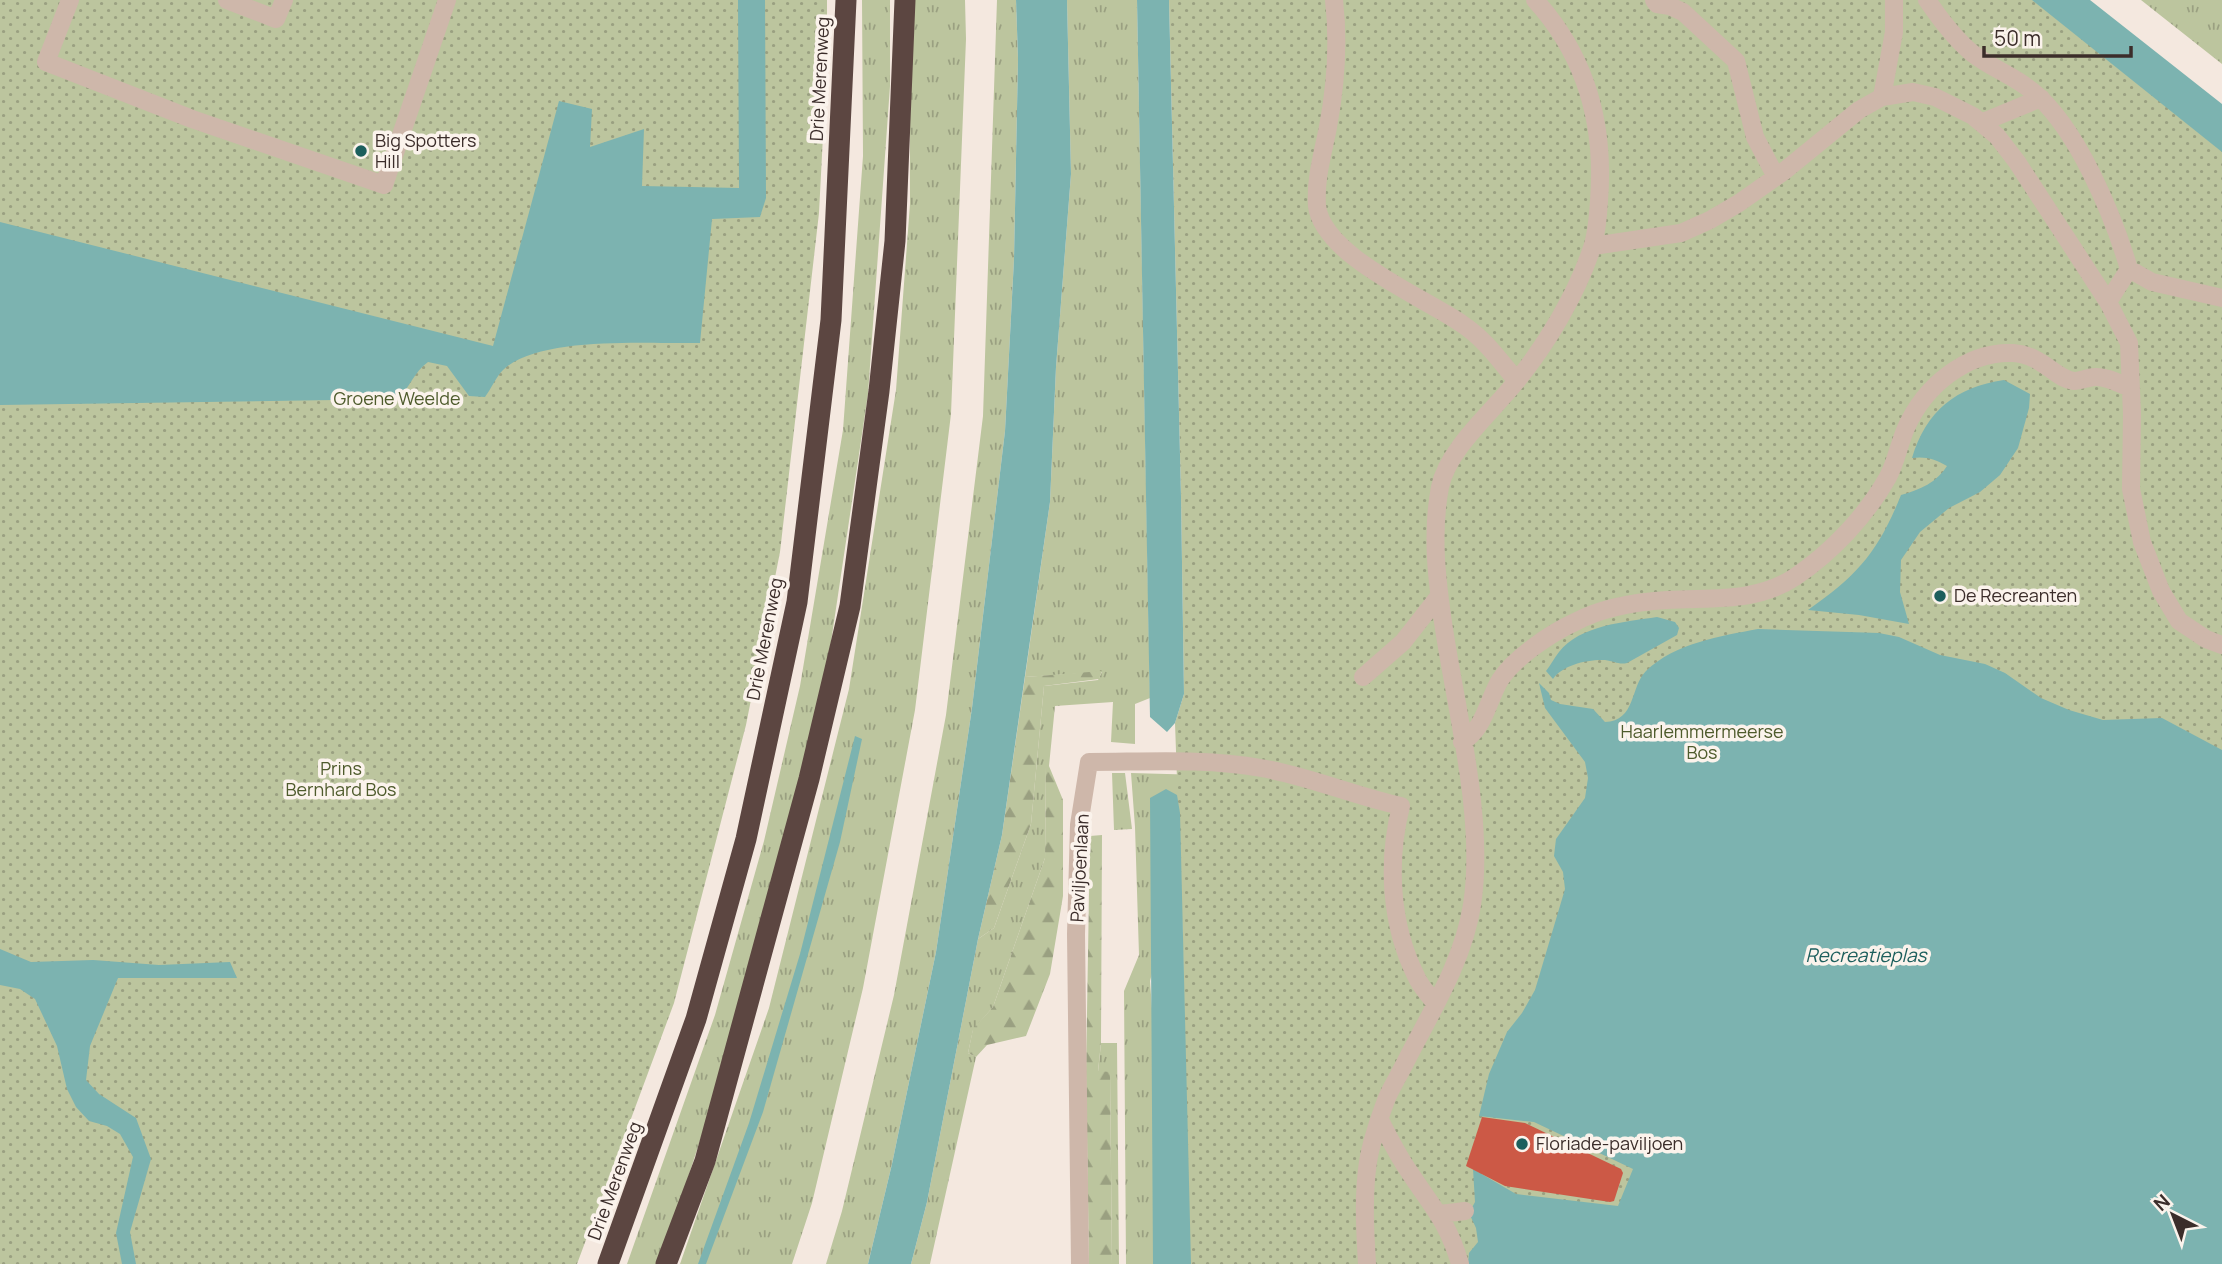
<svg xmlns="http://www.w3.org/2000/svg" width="2222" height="1264" font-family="Manrope,sans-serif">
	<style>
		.grass { fill: url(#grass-tufts) }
		.forest { fill: url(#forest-firs) }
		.park { fill: url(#park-dots) }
		.water { fill: #7cb3b0 }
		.building { fill: #cc5946 }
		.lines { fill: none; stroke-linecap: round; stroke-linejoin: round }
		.minor { stroke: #ceb7aa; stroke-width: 18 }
		.highway { stroke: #5c4641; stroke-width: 21 }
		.poi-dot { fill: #1d5f5d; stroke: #fbf3ec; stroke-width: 2.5 }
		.labels { text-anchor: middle; stroke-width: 7; stroke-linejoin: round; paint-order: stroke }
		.street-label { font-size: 18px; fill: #3b2d2a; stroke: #fbf3ec }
		.poi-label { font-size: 18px; fill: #3b2d2a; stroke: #fbf3ec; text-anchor: start }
		.park-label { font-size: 18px; fill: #4e5b2c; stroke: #fbf3ec }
		.water-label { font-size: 19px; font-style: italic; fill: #1d5f5d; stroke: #fbf3ec }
	</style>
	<defs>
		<pattern id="grass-tufts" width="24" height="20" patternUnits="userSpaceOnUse" patternTransform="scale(1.75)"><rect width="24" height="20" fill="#bcc59e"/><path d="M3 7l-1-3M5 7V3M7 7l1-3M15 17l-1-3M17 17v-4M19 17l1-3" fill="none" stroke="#9aa081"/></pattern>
		<pattern id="forest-firs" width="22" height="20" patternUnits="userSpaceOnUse" patternTransform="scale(1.75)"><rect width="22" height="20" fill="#bcc59e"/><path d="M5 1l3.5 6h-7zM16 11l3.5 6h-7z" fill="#9aa081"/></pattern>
		<pattern id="park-dots" width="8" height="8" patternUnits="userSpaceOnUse" patternTransform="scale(1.75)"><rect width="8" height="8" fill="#bcc59e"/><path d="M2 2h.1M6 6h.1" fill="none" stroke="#9aa081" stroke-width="1.8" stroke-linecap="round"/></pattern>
	</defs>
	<rect width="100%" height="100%" fill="#f4e8df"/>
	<path class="grass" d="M862 0H890V86L868 394 821 709 748 993 667 1242 657 1264H627L715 1015 764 841 800 686 843 430 863 156Z
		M910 0H965L966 39 951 414 915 710 863 988 812 1203 792 1264H680L769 1008 849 689 896 390 910 204Z
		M997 0H1016L1018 59 1014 259 1005 431 972 708 936 952 892 1164 868 1264H826L842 1211 894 995 946 715 983 416Z
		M1067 0H1137L1150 698 1135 704V744L1111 742 1113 702 1055 706 1049 766 1046 767 1045 858 993 1007 973 1030 968 1053 976 1057 930 1264H911L927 1202 978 939 994 928 1031 824 1044 686 1098 680 1102 672 1025 677 1050 502 1056 367 1071 174Z
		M2141 0H2222V64Z
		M1112 773H1125L1132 829 1114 830Z
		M1131 773 1203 775 1150 981 1154 1036 1153 1264H1126L1124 991 1139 955 1135 827Z
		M1101 1043H1117L1119 1264H1112L1110 1072H1098Z"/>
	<path class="forest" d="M1102 671 1099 679 1044 686 1031 824 994 928 978 939 1002 835 1025 677Z
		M1046 766H1049L1063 800V896L1050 974 1026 1036 987 1045 976 1057 968 1053 973 1029 993 1007 1045 858Z
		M1102 835 1101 1043 1098 1071 1110 1072 1112 1264H1089L1086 1072 1090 836Z"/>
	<path class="park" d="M0 0H827V58L819 213 780 552 746 725 674 1003 577 1264H0Z
		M1169 0H2041L2222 146V1264H1186L1183 947 1175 723 1184 694 1181 496Z"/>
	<path class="water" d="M738 0H765L766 198 760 217 712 219 700 343C651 344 539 335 503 370 496 377 491 389 485 397L469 396 447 366 428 362C414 372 410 387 398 399L0 405V222L493 346 559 101 592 109 590 147 644 129 642 186 739 188Z
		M1016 0H1067L1071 174 1056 367 1050 502 1002 835 978 939 927 1202 911 1264H868L892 1164 936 952 972 708 1005 431 1014 259 1018 59Z
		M1137 0H1169L1181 496 1184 694 1175 723 1167 732 1150 717Z
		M2032 0H2090L2222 104V152Z
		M2004 380 2030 394 2029 408 2018 448 2000 475 1980 492 1949 508 1920 532 1901 560 1900 592 1909 624 1859 615 1808 610C1858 575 1878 552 1901 495 1920 490 1937 482 1947 466 1936 459 1925 456 1912 458 1926 411 1956 387 2004 380Z
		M1657 617 1675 622 1679 628 1677 635 1627 663C1619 665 1614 661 1605 660 1588 659 1562 665 1553 679L1546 671C1551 665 1554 658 1559 652 1580 625 1625 622 1657 617Z
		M1758 629 1879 633 1899 637 1940 655 1985 664 2005 673 2041 698 2069 710 2103 720 2162 718 2222 750V1264H1468L1469 1253 1478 1242 1476 1228 1469 1213 1475 1202 1473 1169 1516 1194 1618 1206 1633 1169 1534 1122 1479 1116 1489 1074 1507 1032 1522 1013 1535 990 1565 889 1563 872 1554 856 1556 839 1585 798 1588 778 1585 762 1545 708 1539 683 1549 693 1551 700 1560 704 1593 709 1605 722C1636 721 1630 687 1646 671 1675 643 1721 636 1758 629Z
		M855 736 862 739 840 842 763 1112 706 1264H698L749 1123 800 954Z
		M1166 789 1177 795 1180 813 1191 1264H1153L1150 798Z
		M0 949 31 962 93 960 159 965 230 962 237 978H118L90 1046 86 1080 99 1094 136 1118 151 1159 130 1232 136 1264H122L116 1233 133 1157 120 1134 107 1126 89 1121 76 1107 67 1089 57 1046 35 999 20 989 0 985Z"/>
	<path class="building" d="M1482 1117 1525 1123 1621 1169 1623 1173 1614 1201 1610 1202 1505 1186 1466 1166Z"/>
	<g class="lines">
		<path class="minor" d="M70 0 46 62 192 119 384 185 447 0
			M227 0 276 19 284 0
			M1334 0C1339 43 1336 84 1328 127 1323 153 1315 179 1317 206 1323 256 1425 298 1462 324 1485 339 1500 361 1517 381
			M1654 0 1657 4 1670 6 1683 12 1736 61 1755 137 1776 177
			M1927 0C1940 19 1955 39 1972 53 1991 68 2014 76 2032 91 2077 127 2113 215 2129 269L2152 282 2222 298
			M1882 97 1894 32V0
			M1983 122 2041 98
			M1593 246 1681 233 1710 220 1739 203 1783 172 1859 110 1882 97 1913 92 1935 97 1973 116 1997 136 2017 162 2108 302 2129 343 2132 414 2131 489 2142 542 2161 591 2179 621 2206 639 2222 645
			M2108 302 2129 269
			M1363 677 1403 642 1439 596
			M1462 742C1485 728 1487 702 1500 680 1514 658 1551 633 1575 622 1603 607 1635 602 1667 600 1711 597 1756 603 1795 577 1832 552 1866 516 1888 477 1896 462 1899 444 1906 428 1924 387 1966 351 2013 353 2043 355 2055 379 2074 381 2081 381 2089 377 2095 377 2106 376 2120 384 2130 388
			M1380 1120C1389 1138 1398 1156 1410 1173 1433 1208 1448 1222 1460 1264
			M1440 1214 1465 1211
			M1080 1264 1076 934 1079 825 1089 762C1146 762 1205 758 1261 768 1309 776 1354 796 1401 806 1387 861 1390 924 1416 976 1420 986 1429 995 1435 1003
			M1367 1264C1365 1230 1363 1196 1368 1162 1371 1143 1378 1122 1385 1103 1389 1091 1397 1079 1403 1067 1429 1015 1463 963 1472 905 1485 821 1457 714 1444 629 1437 582 1431 535 1440 487 1448 449 1491 413 1515 383 1547 344 1576 295 1592 248 1597 233 1598 216 1599 201 1605 125 1587 57 1535 0"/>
		<path class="highway" d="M608 1264 696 1019 746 839 797 602 831 320 846 0
			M666 1264 705 1161 809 779 850 606 879 391 895 241 905 0"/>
	</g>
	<g class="poi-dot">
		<circle cx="361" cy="151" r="7"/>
		<circle cx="1940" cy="596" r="7"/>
		<circle cx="1522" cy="1144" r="7"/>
	</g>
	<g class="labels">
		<g class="street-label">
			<text transform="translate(820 79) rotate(-87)" y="6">Drie Merenweg</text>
			<text transform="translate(765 639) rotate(-79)" y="6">Drie Merenweg</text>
			<text transform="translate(1080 868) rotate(-87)" y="6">Paviljoenlaan</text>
			<text transform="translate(615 1181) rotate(-70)" y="6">Drie Merenweg</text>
		</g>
		<g class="poi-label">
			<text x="375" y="147">Big Spotters<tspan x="375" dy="21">Hill</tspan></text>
			<text x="1954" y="602">De Recreanten</text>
			<text x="1536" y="1150">Floriade-paviljoen</text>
		</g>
		<g class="park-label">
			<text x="397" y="405">Groene Weelde</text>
			<text x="1702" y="738">Haarlemmermeerse<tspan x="1702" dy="21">Bos</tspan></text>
			<text x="341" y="775">Prins<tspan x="341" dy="21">Bernhard Bos</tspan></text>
		</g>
		<g class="water-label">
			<text x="1866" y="962">Recreatieplas</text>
		</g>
	</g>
	<g transform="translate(2173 1215) rotate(318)" stroke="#fbf3ec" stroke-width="5" paint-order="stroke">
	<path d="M0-5L12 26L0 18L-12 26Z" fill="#3b2d2a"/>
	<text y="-10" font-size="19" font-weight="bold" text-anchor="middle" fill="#3b2d2a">N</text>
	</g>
	<path d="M1984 46v10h147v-10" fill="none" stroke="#3b2d2a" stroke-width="3.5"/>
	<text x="1994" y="46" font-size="21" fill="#3b2d2a" stroke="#fbf3ec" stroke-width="5" paint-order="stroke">50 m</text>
</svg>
